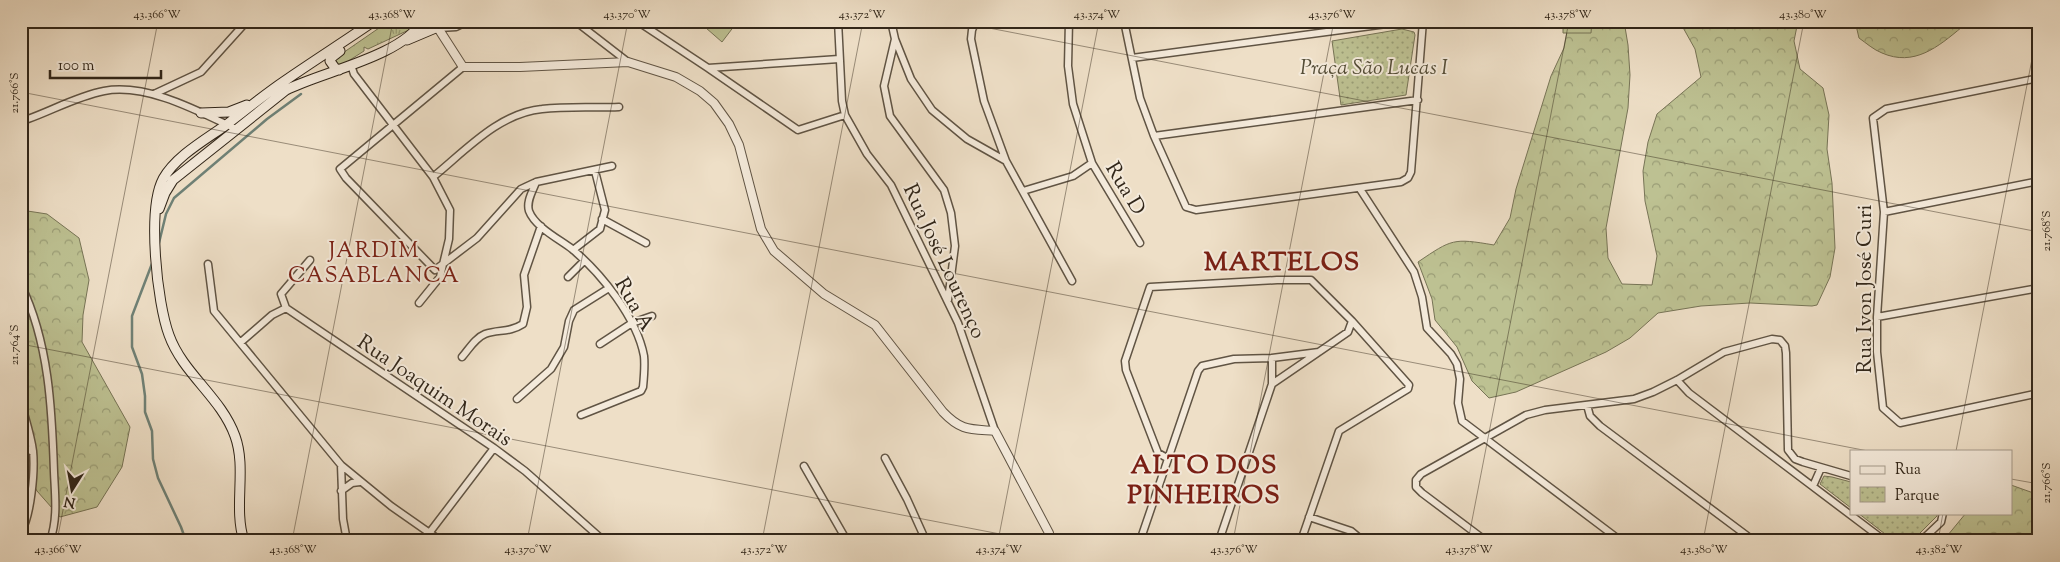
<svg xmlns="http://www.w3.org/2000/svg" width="2060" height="562" font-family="'Sorts Mill Goudy',serif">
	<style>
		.grass { fill: url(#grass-tufts); stroke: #777456 }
		.forest { fill: url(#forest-crowns); stroke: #777456 }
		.park { fill: url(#park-dots); stroke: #777456 }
		.pitch { fill: #bdc192; stroke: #777456 }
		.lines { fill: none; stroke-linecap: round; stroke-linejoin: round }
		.stream { stroke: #6f8176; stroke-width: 2.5 }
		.minor-casing { stroke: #605444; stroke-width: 9 }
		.tertiary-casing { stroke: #605444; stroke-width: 10 }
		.secondary-casing { stroke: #312619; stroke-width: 11 }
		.minor { stroke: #f4eadb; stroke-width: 6 }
		.tertiary { stroke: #f4eadb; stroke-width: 8 }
		.secondary { stroke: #f4eadb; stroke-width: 9 }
		.ticks { fill: none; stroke: #312619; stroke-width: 1; stroke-opacity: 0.45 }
		.labels { text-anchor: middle; stroke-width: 4; stroke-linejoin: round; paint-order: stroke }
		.park-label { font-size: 21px; font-style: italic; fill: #544d37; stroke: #f4eadb }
		.street-label { font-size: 21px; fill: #312619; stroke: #f4eadb }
		.neighbourhood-label { font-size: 22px; letter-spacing: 1px; fill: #7a1f14; stroke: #f4eadb }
		.district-label { font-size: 26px; font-weight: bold; letter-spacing: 1px; fill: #7a1f14; stroke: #f4eadb }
		.neatline { fill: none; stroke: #312619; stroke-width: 2 }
		.ticks-label { font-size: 12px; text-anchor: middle; fill: #312619 }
	</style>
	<defs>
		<pattern id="grass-tufts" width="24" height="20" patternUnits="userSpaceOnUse" patternTransform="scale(1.25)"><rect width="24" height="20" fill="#bdc192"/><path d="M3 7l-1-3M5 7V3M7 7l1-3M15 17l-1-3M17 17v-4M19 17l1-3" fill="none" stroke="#9a9d76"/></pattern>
		<pattern id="forest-crowns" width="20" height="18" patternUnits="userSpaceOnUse" patternTransform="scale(1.25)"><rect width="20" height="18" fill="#bdc192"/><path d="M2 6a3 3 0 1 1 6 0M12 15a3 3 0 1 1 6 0" fill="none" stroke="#9a9d76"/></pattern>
		<pattern id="park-dots" width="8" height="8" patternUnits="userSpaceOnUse" patternTransform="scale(1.25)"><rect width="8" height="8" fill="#bdc192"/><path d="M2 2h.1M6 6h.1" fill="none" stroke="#9a9d76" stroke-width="1.8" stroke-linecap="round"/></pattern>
	</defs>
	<rect width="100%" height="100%" fill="#eedfc7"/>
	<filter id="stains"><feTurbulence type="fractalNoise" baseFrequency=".004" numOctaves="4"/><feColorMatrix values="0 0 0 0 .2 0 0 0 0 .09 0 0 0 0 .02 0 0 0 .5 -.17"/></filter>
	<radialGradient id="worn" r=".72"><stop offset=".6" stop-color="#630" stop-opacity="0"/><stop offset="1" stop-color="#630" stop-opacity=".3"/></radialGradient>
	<path class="grass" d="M393 21H416V24L413 28 368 49 364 47V51L342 65 338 64 335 61 337 57 379 28Z"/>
	<path class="forest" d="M1569 21H1624L1628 45 1630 75 1628 108 1606 228 1608 258 1622 284 1652 285 1657 256 1645 201 1643 171 1648 142 1657 114 1701 77 1695 49 1681 24 1682 21H1798L1794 41 1800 69 1823 88 1829 115 1827 149 1832 183 1835 248 1830 277 1817 305 1812 306 1750 303 1701 306 1658 313 1630 338 1606 352 1516 392 1489 398 1472 381 1457 347 1435 320 1432 299 1418 262C1452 239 1453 238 1494 245L1510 218 1516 189 1551 76 1564 48Z
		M1855 21H1961L1962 27C1938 47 1914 67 1882 53 1874 50 1866 43 1859 38Z
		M21 210 47 214 79 238 89 280 83 315 82 342 130 427 122 467 97 507 60 517 37 491 21 463Z
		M2011 485 2039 495V541H1943L1966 513H2011Z"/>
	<path class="park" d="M1402 29 1414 32 1415 35 1406 95 1341 105 1332 41Z
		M1824 476 1832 477 1851 482V508L1820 484Z
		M1858 513H1937V516L1912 541H1894Z"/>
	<path class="pitch" d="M698 21H738L722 42Z
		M1563 21H1592L1591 33H1563Z"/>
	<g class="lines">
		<path class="stream" d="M158 247 166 214 174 198 267 119 301 94
			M153 261 132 316V347L142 374 145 396V412L152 431 153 459 158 478 181 527 186 541"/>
		<g class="minor-casing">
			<path id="minor" d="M575 21 628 62
				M637 21 708 68 839 59
				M838 21 842 101 845 115 867 154 891 185 958 323 995 431
				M891 21 895 39 884 86 890 116 944 190 951 213 955 246 948 300
				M976 21 972 30 971 39 984 101 1006 161
				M1069 21 1068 66 1073 104 1092 163 1140 243
				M1124 21 1140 98 1154 136 1186 207 1196 210 1401 182 1408 178 1411 172 1423 21
				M2027 21 2030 24
				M439 28 456 27 468 21
				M895 39 911 79 932 110 967 139 1006 161 1072 281
				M1132 58 1409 21
				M351 65 354 74 433 177 450 210 449 239 440 277 419 303
				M463 67 340 169 346 178 435 270 477 238 521 189 536 182 612 166
				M708 68 798 130 845 115
				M2039 78 1886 109 1873 118 1884 212 1877 317V352L1883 408 1900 423 2039 393
				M154 94 201 72 247 21
				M21 119H28C53 110 78 96 104 91 147 83 198 111 236 129
				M1154 136 1418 100
				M433 177C465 151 499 113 542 109 567 106 594 108 619 107
				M536 182C533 191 526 201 529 211 535 227 559 239 572 249 601 273 637 318 644 356 645 366 644 377 643 387L641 391 581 415
				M1360 189 1414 272 1422 297 1427 328 1451 354 1457 364 1460 379 1458 403 1462 421 1621 541
				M1023 191 1073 176 1092 163
				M1884 212 2039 181
				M602 219 646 243
				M573 250 600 229 605 210 595 171
				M208 264 214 311 341 465 391 506 441 541
				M568 277 584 261
				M21 285C49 342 52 410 54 472 55 496 58 518 50 541
				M286 308 281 294 310 260
				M1877 317 2039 288
				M241 342 272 315 286 308 494 448 525 471 604 541
				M600 344 632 323 652 316
				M462 357C469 349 475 338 485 334 499 329 509 333 523 324L527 307 524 275 541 226
				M1272 358V384
				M1677 380 1689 393 1885 541
				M517 399 551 369 564 347 569 321 574 310 609 288
				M21 402C25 418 31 435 33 451 35 471 31 516 21 532
				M1587 405 1590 416 1600 426 1754 541
				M21 446 33 452
				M885 458 907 499 926 541
				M1167 458 1158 453 1126 370 1125 361 1150 287 1277 280H1311L1352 321 1409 385 1408 389 1339 431 1301 541
				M341 465 343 519 347 541
				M804 466 847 541
				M1813 486 1821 468
				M341 491 352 483 360 482
				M1309 517 1351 531 1363 541
				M430 532 494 448
				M1140 541 1198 371 1202 366 1234 359 1272 358 1319 352
				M1219 541 1272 384 1348 332 1352 321
				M1486 541 1422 493 1416 487V480L1421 474 1526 415 1545 410 1634 399 1653 392 1677 380 1724 352 1772 339 1780 340 1785 346 1786 353 1788 450 1795 459 1803 462 1851 476
				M1921 541 1941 522 1943 513"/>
		</g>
		<g class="tertiary-casing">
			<path id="tertiary" d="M438 28 463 67H520L628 62 676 77 700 91 714 103 729 124 739 145 761 229 774 251 824 294 875 325 943 412C961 431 970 429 995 431L1049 533 1050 541"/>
		</g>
		<g class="secondary-casing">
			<path id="secondary" d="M407 40 452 21
				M339 70 335 68 330 61 331 58 340 51
				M201 113 229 112 247 105
				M159 209 165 193 173 180 286 90C321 72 403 56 422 21
				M244 541C233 507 247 469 235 436 221 397 183 374 169 335 157 303 147 209 163 179 176 156 205 140 226 125 246 110 265 94 286 80 315 60 345 41 374 21"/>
		</g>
		<use href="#minor" class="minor"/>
		<use href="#tertiary" class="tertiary"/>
		<use href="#secondary" class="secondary"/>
	</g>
	<path class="ticks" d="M953 21 2039 232M21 92 1868 451M21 344 1036 541M1956 451 2039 23M2011 479 2039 484M57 541 158 21M292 541 393 21M527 541 628 21M762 541 863 21M998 541 1099 21M1233 541 1334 21M1468 541 1569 21M1703 541 1804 21M1938 541 1943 513"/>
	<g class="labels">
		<g class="park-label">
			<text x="1374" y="74">Praça São Lucas I</text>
		</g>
		<g class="street-label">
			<text transform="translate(1126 188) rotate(59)" y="7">Rua D</text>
			<text transform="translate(945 261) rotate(65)" y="7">Rua José Lourenço</text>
			<text transform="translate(1864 289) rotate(-90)" y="7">Rua Ivon José Curi</text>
			<text transform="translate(635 304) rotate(60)" y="7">Rua A</text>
			<text transform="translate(435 390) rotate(34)" y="7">Rua Joaquim Morais</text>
		</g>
		<g class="neighbourhood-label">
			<text x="374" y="257">JARDIM<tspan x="374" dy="25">CASABLANCA</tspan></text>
		</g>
		<g class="district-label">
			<text x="1282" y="270">MARTELOS</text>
			<text x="1204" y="473">ALTO DOS<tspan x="1204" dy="30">PINHEIROS</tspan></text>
		</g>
	</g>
	<rect width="2060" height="562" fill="none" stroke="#eedfc7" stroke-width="55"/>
	<rect x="1850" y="450" width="162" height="65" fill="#f4eadb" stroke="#a69c8d"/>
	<rect x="1860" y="466" width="25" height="8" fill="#f4eadb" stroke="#a69c8d"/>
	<text x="1895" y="474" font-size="15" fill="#312619">Rua</text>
	<rect x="1860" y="487" width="25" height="15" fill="url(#park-dots)" stroke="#a69c8d"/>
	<text x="1895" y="500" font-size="15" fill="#312619">Parque</text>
	<g transform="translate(72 490) rotate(191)" stroke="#f4eadb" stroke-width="4" paint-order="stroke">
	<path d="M0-4L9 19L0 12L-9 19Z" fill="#312619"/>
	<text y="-8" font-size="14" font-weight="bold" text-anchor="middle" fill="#312619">N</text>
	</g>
	<path d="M50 70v8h111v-8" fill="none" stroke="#312619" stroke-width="2.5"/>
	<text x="58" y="70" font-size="15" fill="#312619" stroke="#f4eadb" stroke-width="4" paint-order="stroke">100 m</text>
	<rect x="28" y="28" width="2004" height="506" class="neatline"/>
	<g class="ticks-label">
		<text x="157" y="18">43.366°W</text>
		<text x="392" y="18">43.368°W</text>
		<text x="627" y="18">43.370°W</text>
		<text x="862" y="18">43.372°W</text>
		<text x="1097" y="18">43.374°W</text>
		<text x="1332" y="18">43.376°W</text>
		<text x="1568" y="18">43.378°W</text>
		<text x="1803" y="18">43.380°W</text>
		<text transform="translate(14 93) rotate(-90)" y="4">21.766°S</text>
		<text transform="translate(2046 231) rotate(-90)" y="4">21.768°S</text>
		<text transform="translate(14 345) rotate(-90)" y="4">21.764°S</text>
		<text transform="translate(2046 483) rotate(-90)" y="4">21.766°S</text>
		<text x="58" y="553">43.366°W</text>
		<text x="293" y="553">43.368°W</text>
		<text x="528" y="553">43.370°W</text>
		<text x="764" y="553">43.372°W</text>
		<text x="999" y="553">43.374°W</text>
		<text x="1234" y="553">43.376°W</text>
		<text x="1469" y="553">43.378°W</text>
		<text x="1704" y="553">43.380°W</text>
		<text x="1939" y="553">43.382°W</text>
	</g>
	<rect width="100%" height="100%" filter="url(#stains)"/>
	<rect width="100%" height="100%" fill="url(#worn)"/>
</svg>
